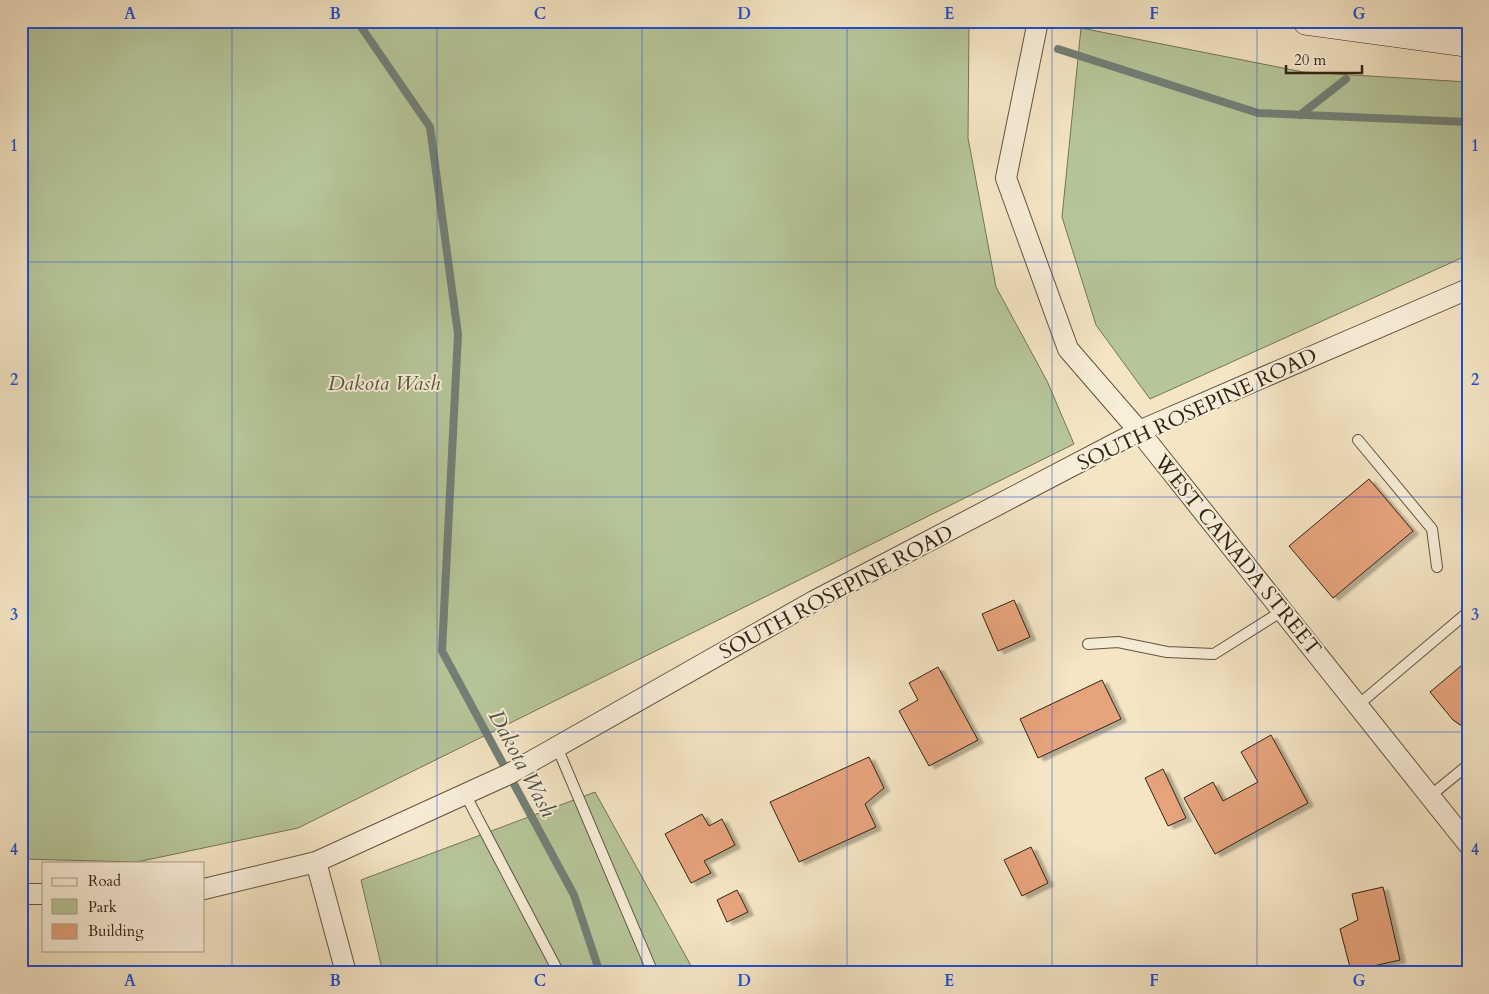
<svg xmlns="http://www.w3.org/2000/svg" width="1489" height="994" font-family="Cardo,serif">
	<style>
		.green { fill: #b6c699; stroke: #747556 }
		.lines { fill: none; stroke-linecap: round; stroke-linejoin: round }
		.stream { stroke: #718077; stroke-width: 8 }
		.building { fill: #e6a37c; stroke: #312414; filter: url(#shadow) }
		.lane-casing { stroke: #625440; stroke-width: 12 }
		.street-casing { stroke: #625440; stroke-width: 22 }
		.secondary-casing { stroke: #312414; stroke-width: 29 }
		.lane { stroke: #f8eed9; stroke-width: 10 }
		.street { stroke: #f8eed9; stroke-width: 20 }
		.secondary { stroke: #f8eed9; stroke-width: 28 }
		.grid { fill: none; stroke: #1d4ed8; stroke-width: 1; stroke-opacity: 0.55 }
		.labels { text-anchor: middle; stroke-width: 4; stroke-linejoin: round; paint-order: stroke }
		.park-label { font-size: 21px; font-style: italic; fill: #59553c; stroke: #f8eed9 }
		.street-label { font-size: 21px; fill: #312414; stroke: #f8eed9 }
		.water-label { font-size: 22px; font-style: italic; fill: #515246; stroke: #f8eed9 }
		.neatline { fill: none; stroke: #1d4ed8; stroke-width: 2 }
		.grid-label { font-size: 16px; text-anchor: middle; font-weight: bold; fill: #1d4ed8 }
	</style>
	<defs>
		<filter id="shadow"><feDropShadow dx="5.5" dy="3" stdDeviation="1" flood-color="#0004"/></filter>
	</defs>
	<rect width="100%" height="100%" fill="#f4e5c4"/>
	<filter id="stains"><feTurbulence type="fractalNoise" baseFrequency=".004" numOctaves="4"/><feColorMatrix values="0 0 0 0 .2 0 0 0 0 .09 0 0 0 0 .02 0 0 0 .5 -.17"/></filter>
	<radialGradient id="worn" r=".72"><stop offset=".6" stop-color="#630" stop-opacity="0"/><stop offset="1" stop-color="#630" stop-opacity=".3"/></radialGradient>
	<path class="green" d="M21 21H969L968 138 996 287 1047 381 1074 444 298 828 137 862 21 859Z
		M1081 28 1303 72 1468 82V255L1150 399 1096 325 1062 217Z
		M595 792 695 973H383L361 880Z"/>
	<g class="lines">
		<path class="stream" d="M357 21 430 127 458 334 442 651 574 895 600 973
			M970 21 982 25
			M1058 49 1258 113 1468 122
			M1300 115 1346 79"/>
	</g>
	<path class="building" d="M1369 479 1413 531 1333 598 1289 546Z
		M1014 600 1030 637 998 651 982 614Z
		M1468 660V730L1453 720 1430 692Z
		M938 667 978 740 929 766 899 711 918 700 909 683Z
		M1102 680 1121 719 1038 758 1020 719Z
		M1271 735 1308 803 1215 854 1184 798 1213 782 1223 801 1258 782 1241 752Z
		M869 757 884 788 865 804 876 827 799 862 770 802Z
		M1163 769 1186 818 1168 826 1145 778Z
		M702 814 709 826 722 819 735 845 704 861 711 873 691 883 665 834Z
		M1031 847 1048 883 1022 896 1004 860Z
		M1383 887 1400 960 1351 971 1340 929 1358 920 1352 894Z
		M737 890 748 912 727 922 717 900Z"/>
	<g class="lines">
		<g class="lane-casing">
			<path id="lane" d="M1358 440 1432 529 1437 567
				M1088 644 1118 642 1167 652 1214 654 1282 611
				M1358 705 1468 612
				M557 747 653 973
				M465 794 559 973
				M1430 796 1468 765"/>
		</g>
		<g class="street-casing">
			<path id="street" d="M1038 21 1006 178 1068 349 1139 431 1468 844
				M316 862 346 973
				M204 889 316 862 509 774 814 601 1139 431 1468 289
				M21 894H44"/>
		</g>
		<g class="secondary-casing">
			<path id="secondary" d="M1307 21 1468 43"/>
		</g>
		<use href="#lane" class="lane"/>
		<use href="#street" class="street"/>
		<use href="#secondary" class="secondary"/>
	</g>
	<path class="grid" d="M232 21V973M437 21V973M642 21V973M847 21V973M1052 21V973M1257 21V973M21 262H1468M21 497H1468M21 732H1468"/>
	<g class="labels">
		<g class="park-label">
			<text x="384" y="390">Dakota Wash</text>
		</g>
		<g class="street-label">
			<text transform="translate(1197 409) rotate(-25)" y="7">SOUTH ROSEPINE ROAD</text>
			<text transform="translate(1238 555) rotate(51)" y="7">WEST CANADA STREET</text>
			<text transform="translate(836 592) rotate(-28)" y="7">SOUTH ROSEPINE ROAD</text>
		</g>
		<g class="water-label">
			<text transform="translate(523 763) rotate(62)" y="8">Dakota Wash</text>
		</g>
	</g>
	<rect width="1489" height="994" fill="none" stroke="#f4e5c4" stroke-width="55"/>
	<rect x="42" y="862" width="162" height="90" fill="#f8eed9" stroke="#a89d8a"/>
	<rect x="52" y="878" width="25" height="8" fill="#f8eed9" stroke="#a89d8a"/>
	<text x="88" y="886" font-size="15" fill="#312414">Road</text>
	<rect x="52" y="899" width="25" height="15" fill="#b6c699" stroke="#a89d8a"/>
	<text x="88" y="912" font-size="15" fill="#312414">Park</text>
	<rect x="52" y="924" width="25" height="15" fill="#e6a37c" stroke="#a89d8a"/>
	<text x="88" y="936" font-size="15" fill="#312414">Building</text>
	<path d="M1286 65v8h76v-8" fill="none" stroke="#312414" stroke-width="2.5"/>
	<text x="1294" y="65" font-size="15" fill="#312414" stroke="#f8eed9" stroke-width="4" paint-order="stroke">20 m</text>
	<rect x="28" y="28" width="1434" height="938" class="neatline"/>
	<g class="grid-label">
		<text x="130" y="19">A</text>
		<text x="335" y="19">B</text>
		<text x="540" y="19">C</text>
		<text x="744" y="19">D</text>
		<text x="949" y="19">E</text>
		<text x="1154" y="19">F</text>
		<text x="1359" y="19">G</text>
		<text x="14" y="151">1</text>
		<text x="1475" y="151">1</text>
		<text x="14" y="385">2</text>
		<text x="1475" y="385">2</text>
		<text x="14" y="620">3</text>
		<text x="1475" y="620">3</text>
		<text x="14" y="855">4</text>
		<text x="1475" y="855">4</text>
		<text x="130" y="986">A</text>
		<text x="335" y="986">B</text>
		<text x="540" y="986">C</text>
		<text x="744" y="986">D</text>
		<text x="949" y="986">E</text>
		<text x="1154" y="986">F</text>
		<text x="1359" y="986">G</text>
	</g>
	<rect width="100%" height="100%" filter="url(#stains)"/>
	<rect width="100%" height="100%" fill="url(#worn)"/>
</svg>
